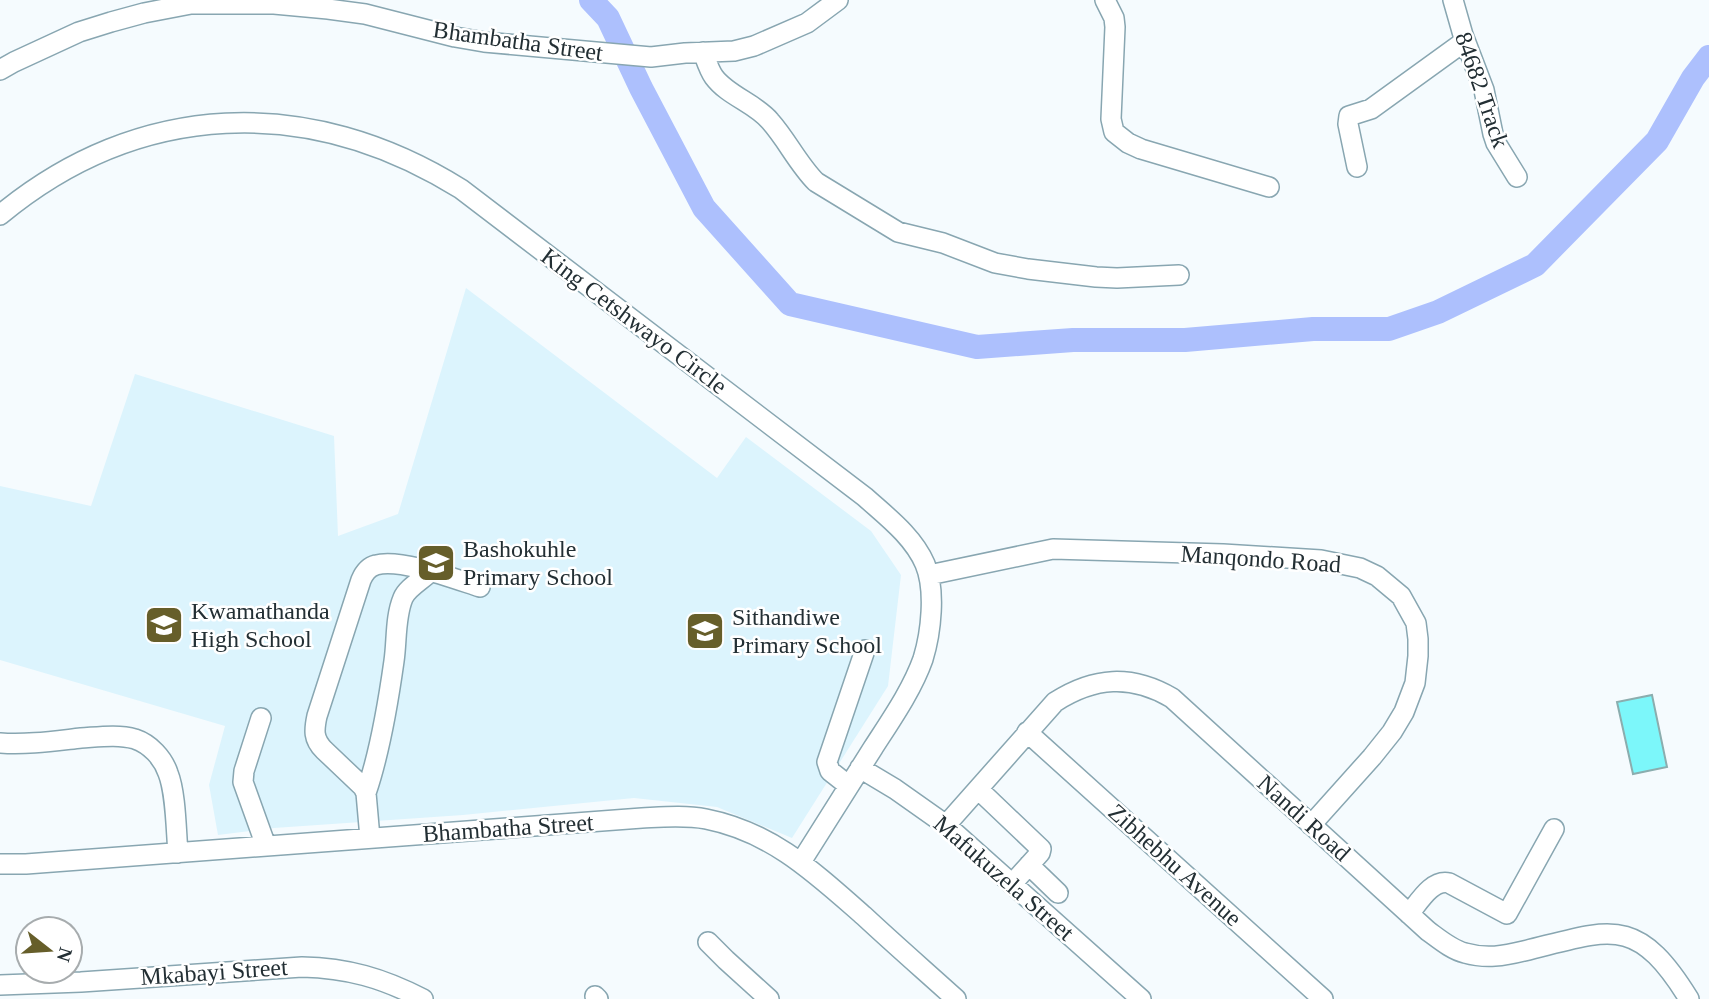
<svg xmlns="http://www.w3.org/2000/svg" width="1709" height="999" font-family="'Times New Roman',serif">
	<style>
		.built { fill: #dcf4fd }
		.lines { fill: none; stroke-linecap: round; stroke-linejoin: round }
		.river { stroke: #adc0fd; stroke-width: 24 }
		.building { fill: #7cf7fa; stroke: #8badae; stroke-width: 2 }
		.minor-casing { stroke: #88a6b1; stroke-width: 22 }
		.minor { stroke: #fff; stroke-width: 19 }
		.labels { text-anchor: middle; stroke-width: 5; stroke-linejoin: round; paint-order: stroke }
		.street-label { font-size: 24px; fill: #232f34; stroke: #fff }
		.poi-label { font-size: 24px; fill: #232f34; stroke: #fff; text-anchor: start }
	</style>
	<rect width="100%" height="100%" fill="#f5fbfe"/>
	<path class="built" d="M466 288 717 478 746 437 871 531 901 575 888 686 792 838 717 807 634 798 463 815 274 828 218 835 209 785 225 726 0 660V486L91 506 135 374 334 436 338 536 398 514Z"/>
	<g class="lines">
		<path class="river" d="M591 0 608 18 641 88 704 208 790 304 977 347 1073 340H1185L1313 329H1389L1438 312 1535 265 1657 141 1693 78 1709 57"/>
	</g>
	<path class="building" d="M1652 695 1667 767 1633 774 1617 702Z"/>
	<g class="lines">
		<g class="minor-casing">
			<path id="minor" d="M1105 0 1114 18 1115 27 1111 119 1114 132 1128 143 1141 149 1269 187
				M1453 0 1463 35 1484 90 1493 134 1496 143 1517 177
				M703 52C706 60 709 70 714 77 728 96 755 103 770 121 787 140 798 164 816 182L898 232 943 243 995 263 1028 269 1096 277 1117 278 1179 275
				M0 70 14 62 79 32 111 22 144 13 191 4H274L328 9 365 14 455 37 484 42 651 57 685 53 734 51 754 46 807 23 838 0
				M1357 167 1348 124 1349 116 1371 109 1465 41
				M0 215C139 100 309 94 461 189L865 497C886 516 913 536 925 564 936 590 931 633 923 659 912 690 891 720 873 748 849 786 825 824 801 862
				M929 575 1053 549 1223 554 1321 560 1360 568 1377 576 1401 596 1416 623 1418 639V656L1415 683 1404 712 1392 732 1372 757 1311 825
				M261 718 244 771 243 782 266 846
				M1027 732 1323 999
				M0 743C27 745 54 741 81 738 98 737 118 734 135 739 150 744 163 758 168 773 176 793 176 830 178 853
				M860 768 895 789 946 825 1141 999
				M849 786 830 771 827 762 865 650
				M978 789 1041 849 1040 853 1012 884
				M366 793C380 752 388 704 394 661 397 641 395 617 403 598 407 588 422 580 430 572
				M946 825 1055 702C1094 677 1131 674 1172 698L1428 931C1439 939 1452 950 1465 953 1486 959 1504 956 1524 951 1610 930 1636 913 1689 999
				M370 838 366 793 363 787 324 750C313 739 314 730 317 716L361 580C364 573 368 567 376 565 400 558 455 579 480 587
				M0 864H26L642 818C663 817 685 815 706 819 772 832 815 873 864 916 894 944 925 971 956 999
				M1029 865 1058 893
				M1409 914C1419 902 1432 879 1449 883L1507 914 1554 829
				M708 942 726 960 769 999
				M0 985 81 982 302 967C348 968 382 978 423 999
				M595 996 598 999"/>
		</g>
		<use href="#minor" class="minor"/>
	</g>
	<defs>
		<g id="school-square" transform="scale(2.0125)"><rect x="-9" y="-9" width="18" height="18" rx="4" fill="#665e2a" stroke="#fff"/><path d="M0-5L7-2L0 1L-7-2ZM-4 1L0 2.5L4 1V4Q0 6-4 4Z" fill="#fff"/></g>
	</defs>
	<g fill-rule="evenodd">
		<use href="#school-square" x="436" y="563"/>
		<use href="#school-square" x="164" y="625"/>
		<use href="#school-square" x="705" y="631"/>
	</g>
	<g class="labels">
		<g class="street-label">
			<text transform="translate(518 41) rotate(8)" y="8">Bhambatha Street</text>
			<text transform="translate(1482 90) rotate(71)" y="8">84682 Track</text>
			<text transform="translate(634 321) rotate(37)" y="8">King Cetshwayo Circle</text>
			<text transform="translate(1261 559) rotate(4)" y="8">Manqondo Road</text>
			<text transform="translate(1304 818) rotate(42)" y="8">Nandi Road</text>
			<text transform="translate(508 828) rotate(-4)" y="8">Bhambatha Street</text>
			<text transform="translate(1175 865) rotate(42)" y="8">Zibhebhu Avenue</text>
			<text transform="translate(1004 878) rotate(41)" y="8">Mafukuzela Street</text>
			<text transform="translate(214 972) rotate(-4)" y="8">Mkabayi Street</text>
		</g>
		<g class="poi-label">
			<text x="463" y="557">Bashokuhle<tspan x="463" dy="28">Primary School</tspan></text>
			<text x="191" y="619">Kwamathanda<tspan x="191" dy="28">High School</tspan></text>
			<text x="732" y="625">Sithandiwe<tspan x="732" dy="28">Primary School</tspan></text>
		</g>
	</g>
	<g transform="translate(49 950) rotate(107)"><circle r="33" fill="#ffffff" stroke="#a7acae" stroke-width="2"/>
	<path d="M0-5L12 26L0 18L-12 26Z" fill="#665e2a"/>
	<text y="-10" font-size="19" font-weight="bold" text-anchor="middle" fill="#232f34">N</text>
	</g>
</svg>
